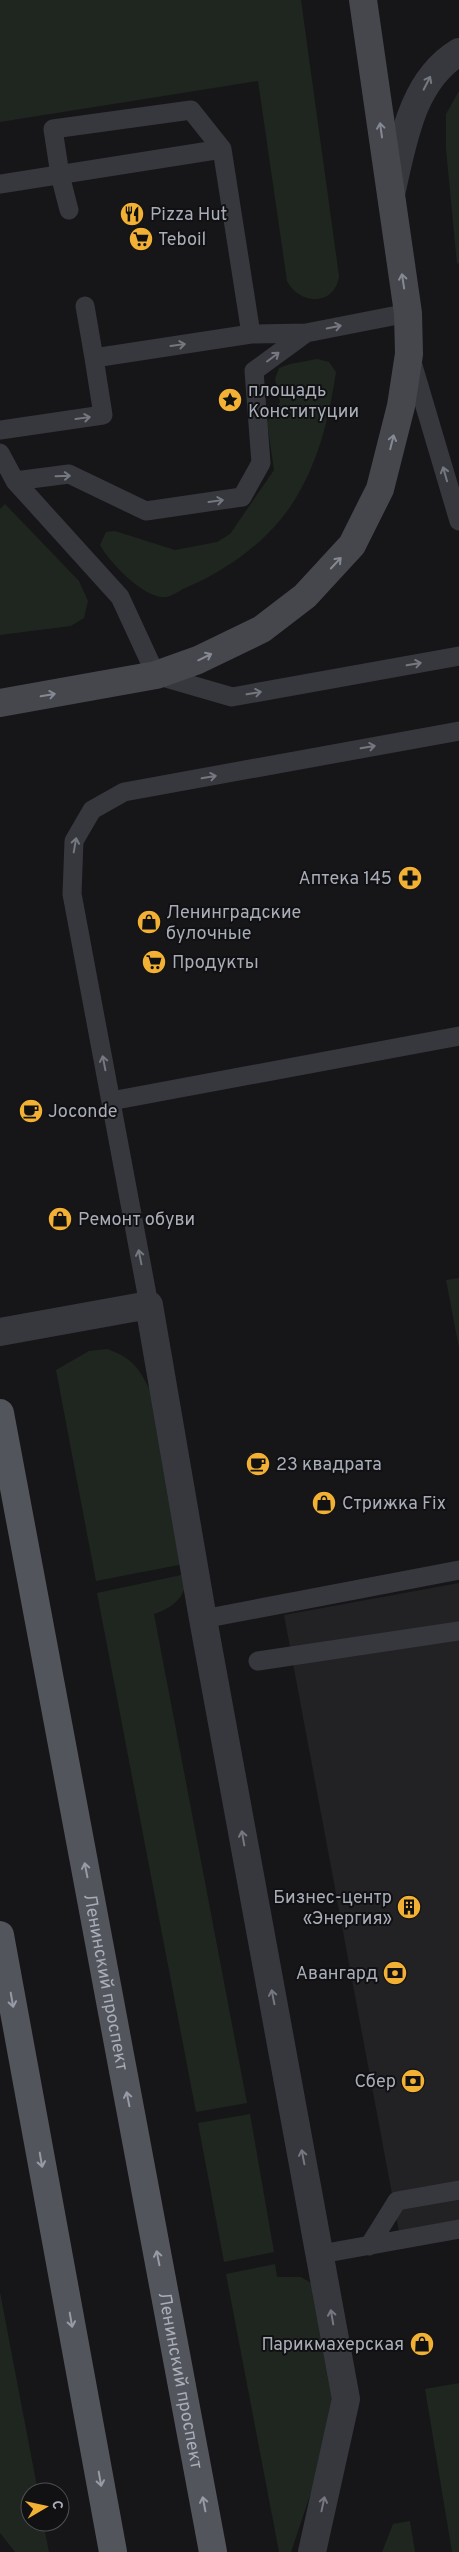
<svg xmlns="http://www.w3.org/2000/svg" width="459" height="2552" font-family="Overpass,sans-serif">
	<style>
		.built { fill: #222225 }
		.green { fill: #1e261f }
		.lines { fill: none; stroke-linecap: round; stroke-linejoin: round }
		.service { stroke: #37383d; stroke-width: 19 }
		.minor { stroke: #37383d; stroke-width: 28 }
		.tertiary { stroke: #37383d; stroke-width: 28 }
		.secondary { stroke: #45474d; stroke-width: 28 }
		.primary { stroke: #53555c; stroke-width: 28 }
		.oneway { stroke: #757881 }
		.oneway2 { stroke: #858993 }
		.oneway3 { stroke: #979ba6 }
		.labels { text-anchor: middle; stroke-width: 4; stroke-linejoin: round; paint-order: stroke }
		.poi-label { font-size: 18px; fill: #a8adb8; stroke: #111113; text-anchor: start }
		.street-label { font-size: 18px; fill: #a8adb8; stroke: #111113 }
	</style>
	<rect width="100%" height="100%" fill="#161618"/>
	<path class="built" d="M459 1583V2225L400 2237 284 1615Z"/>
	<path class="green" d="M0 0H301L339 276C335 306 300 306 287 281L258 81 0 122Z
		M459 91V263L457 264 446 149V114Z
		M317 359 329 362 336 372C329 418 319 461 294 501 269 541 226 571 183 589 178 592 172 596 166 597 145 600 109 562 100 545L106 532 115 531 175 550 217 542 230 534 274 470 267 422 280 402 275 379 279 368 290 364Z
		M5 504 79 581 88 601 84 618 71 626 0 635V509Z
		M459 1278V1348L446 1280Z
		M107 1349C133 1358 139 1368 151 1392L184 1564 96 1581 56 1370 89 1351Z
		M186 1574C187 1597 174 1607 154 1614L247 2103 196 2112 97 1593Z
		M250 2114 274 2252 224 2262 198 2123Z
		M275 2264 277 2277H301L318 2287 335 2375 327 2445 291 2552H279L226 2274Z
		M0 2292 38 2492H30V2522H43L49 2552H15L0 2533Z
		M459 2383V2552H452L425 2389Z
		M410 2521 415 2552H382L393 2524Z"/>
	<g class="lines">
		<path class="service" d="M0 184 222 149
			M69 210 60 175 53 129 191 110 222 149 251 334
			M85 306 94 358
			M411 359 459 521
			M0 430 103 415 94 358 251 334 306 333 408 313
			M0 453 15 481 120 597 156 675 232 697 459 656
			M15 481 69 474 146 511 242 497 261 463 254 371 306 333
			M111 1101 459 1036
			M149 1305 72 894 74 841 92 810 124 792 459 731
			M203 1619 459 1570
			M258 1661 459 1631
			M369 2246 397 2201 459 2190
			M321 2254 459 2229"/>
		<path class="minor" d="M0 1332 149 1305 203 1619 346 2399 312 2552"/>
		<path class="tertiary" d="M391 194C403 143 411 81 459 52"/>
		<path class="secondary" d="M0 703 156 675 198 660 262 629 305 596 352 545 380 489 401 406 409 354 408 313 363 0"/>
		<g class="primary">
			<path id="s1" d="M0 1413 213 2552"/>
			<path d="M0 1935 113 2552"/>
		</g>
	</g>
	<defs><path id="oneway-shaft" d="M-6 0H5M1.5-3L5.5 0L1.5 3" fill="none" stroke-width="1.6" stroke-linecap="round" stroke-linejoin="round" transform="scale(1.25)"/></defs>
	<g class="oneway">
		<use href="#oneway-shaft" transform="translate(427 83) rotate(-63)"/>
		<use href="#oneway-shaft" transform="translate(334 327) rotate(-11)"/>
		<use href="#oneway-shaft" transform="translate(178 345) rotate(-8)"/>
		<use href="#oneway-shaft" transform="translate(273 357) rotate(-37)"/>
		<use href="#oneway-shaft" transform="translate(83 418) rotate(-8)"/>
		<use href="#oneway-shaft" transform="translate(445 474) rotate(-106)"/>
		<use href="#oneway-shaft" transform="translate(63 476) rotate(-2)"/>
		<use href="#oneway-shaft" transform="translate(216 501) rotate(-8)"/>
		<use href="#oneway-shaft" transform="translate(414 664) rotate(-10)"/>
		<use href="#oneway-shaft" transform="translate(254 693) rotate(-10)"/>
		<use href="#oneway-shaft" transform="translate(368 747) rotate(-10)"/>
		<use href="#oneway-shaft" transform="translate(209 777) rotate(-10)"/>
		<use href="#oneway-shaft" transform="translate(75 845) rotate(-80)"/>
		<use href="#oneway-shaft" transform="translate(104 1063) rotate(-101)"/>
		<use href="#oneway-shaft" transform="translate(140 1257) rotate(-101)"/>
		<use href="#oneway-shaft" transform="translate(243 1838) rotate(-100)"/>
		<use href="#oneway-shaft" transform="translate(273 1997) rotate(-101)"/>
		<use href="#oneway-shaft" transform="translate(303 2157) rotate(-101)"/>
		<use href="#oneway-shaft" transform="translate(332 2317) rotate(-100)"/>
		<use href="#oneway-shaft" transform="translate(323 2504) rotate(-78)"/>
	</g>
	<g class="oneway2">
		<use href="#oneway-shaft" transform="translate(381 130) rotate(-98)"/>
		<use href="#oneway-shaft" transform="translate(403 281) rotate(-99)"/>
		<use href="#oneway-shaft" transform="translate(392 442) rotate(-76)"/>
		<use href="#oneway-shaft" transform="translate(336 563) rotate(-47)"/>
		<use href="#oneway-shaft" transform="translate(205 657) rotate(-26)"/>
		<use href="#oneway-shaft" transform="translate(48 695) rotate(-10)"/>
	</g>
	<g class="oneway3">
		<use href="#oneway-shaft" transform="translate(86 1870) rotate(-101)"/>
		<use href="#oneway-shaft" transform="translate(12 2000) rotate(80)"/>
		<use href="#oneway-shaft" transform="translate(128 2099) rotate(-101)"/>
		<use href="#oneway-shaft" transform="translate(41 2160) rotate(80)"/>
		<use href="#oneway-shaft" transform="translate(158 2258) rotate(-101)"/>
		<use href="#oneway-shaft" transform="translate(71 2320) rotate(80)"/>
		<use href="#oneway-shaft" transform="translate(100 2479) rotate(80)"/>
		<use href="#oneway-shaft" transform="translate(204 2504) rotate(-101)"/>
	</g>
	<defs>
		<g id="restaurant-disc" transform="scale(1.25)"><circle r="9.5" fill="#f2b134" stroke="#111113"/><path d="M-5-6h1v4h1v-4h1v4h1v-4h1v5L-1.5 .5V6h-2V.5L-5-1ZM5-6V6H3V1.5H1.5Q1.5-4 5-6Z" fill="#111"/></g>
		<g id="supermarket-disc" transform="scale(1.25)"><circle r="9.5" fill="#f2b134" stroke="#111113"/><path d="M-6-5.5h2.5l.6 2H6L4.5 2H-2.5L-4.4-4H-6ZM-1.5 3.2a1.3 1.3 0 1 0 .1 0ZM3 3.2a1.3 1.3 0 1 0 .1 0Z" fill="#111"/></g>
		<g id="sight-disc" transform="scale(1.25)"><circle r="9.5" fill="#f2b134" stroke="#111113"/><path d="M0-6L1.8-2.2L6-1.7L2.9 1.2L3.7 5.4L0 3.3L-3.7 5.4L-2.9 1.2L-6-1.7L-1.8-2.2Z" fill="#111"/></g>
		<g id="pharmacy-disc" transform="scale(1.25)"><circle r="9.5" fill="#f2b134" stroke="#111113"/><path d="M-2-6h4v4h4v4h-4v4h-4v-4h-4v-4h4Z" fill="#111"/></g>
		<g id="shop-disc" transform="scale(1.25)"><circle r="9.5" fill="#f2b134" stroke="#111113"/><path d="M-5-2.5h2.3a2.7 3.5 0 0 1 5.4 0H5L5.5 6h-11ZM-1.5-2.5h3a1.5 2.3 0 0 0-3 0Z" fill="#111"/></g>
		<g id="cafe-disc" transform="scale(1.25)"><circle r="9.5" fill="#f2b134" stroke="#111113"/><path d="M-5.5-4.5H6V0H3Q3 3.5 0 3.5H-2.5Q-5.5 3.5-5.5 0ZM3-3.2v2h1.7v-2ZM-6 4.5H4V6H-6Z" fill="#111"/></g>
		<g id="building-disc" transform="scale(1.25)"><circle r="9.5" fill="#f2b134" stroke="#111113"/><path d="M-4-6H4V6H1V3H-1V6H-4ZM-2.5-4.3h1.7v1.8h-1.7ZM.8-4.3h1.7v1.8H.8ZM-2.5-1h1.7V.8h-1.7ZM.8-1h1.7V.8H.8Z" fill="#111"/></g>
		<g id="bank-disc" transform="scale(1.25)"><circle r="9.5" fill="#f2b134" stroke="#111113"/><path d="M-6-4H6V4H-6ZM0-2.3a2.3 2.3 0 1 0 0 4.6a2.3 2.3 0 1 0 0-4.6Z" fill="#111"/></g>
	</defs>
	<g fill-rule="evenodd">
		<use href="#restaurant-disc" x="132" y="214"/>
		<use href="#supermarket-disc" x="141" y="239"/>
		<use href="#sight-disc" x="230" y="400"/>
		<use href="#pharmacy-disc" x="410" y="878"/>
		<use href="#shop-disc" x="149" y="922"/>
		<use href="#supermarket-disc" x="154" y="962"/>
		<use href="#cafe-disc" x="31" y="1111"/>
		<use href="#shop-disc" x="60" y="1219"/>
		<use href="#cafe-disc" x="258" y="1464"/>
		<use href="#shop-disc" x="324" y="1503"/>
		<use href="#building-disc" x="409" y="1907"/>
		<use href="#bank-disc" x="395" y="1973"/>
		<use href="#bank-disc" x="413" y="2081"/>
		<use href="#shop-disc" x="422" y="2344"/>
	</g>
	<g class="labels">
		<g class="poi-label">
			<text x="150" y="220">Pizza Hut</text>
			<text x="158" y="245">Teboil</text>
			<text x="248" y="396">площадь<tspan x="248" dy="21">Конституции</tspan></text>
			<text x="392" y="884" text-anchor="end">Аптека 145</text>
			<text x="166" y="918">Ленинградские<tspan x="166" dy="21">булочные</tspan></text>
			<text x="172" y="968">Продукты</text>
			<text x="48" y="1117">Joconde</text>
			<text x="78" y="1225">Ремонт обуви</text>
			<text x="276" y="1470">23 квадрата</text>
			<text x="342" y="1509">Стрижка Fix</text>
			<text x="392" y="1903" text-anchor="end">Бизнес-центр<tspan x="392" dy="21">«Энергия»</tspan></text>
			<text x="378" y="1979" text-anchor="end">Авангард</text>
			<text x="396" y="2087" text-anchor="end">Сбер</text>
			<text x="404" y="2350" text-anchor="end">Парикмахерская</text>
		</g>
		<g class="street-label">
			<text dy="6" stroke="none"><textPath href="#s1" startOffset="579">Ленинский проспект</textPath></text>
			<text dy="6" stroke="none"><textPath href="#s1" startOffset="984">Ленинский проспект</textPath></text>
		</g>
	</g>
	<g transform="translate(45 2507) rotate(81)"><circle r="24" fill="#111113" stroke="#4d4f55"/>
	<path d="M0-4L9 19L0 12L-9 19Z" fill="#f2b134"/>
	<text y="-8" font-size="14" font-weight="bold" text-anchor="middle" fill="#a8adb8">С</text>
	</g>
</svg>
